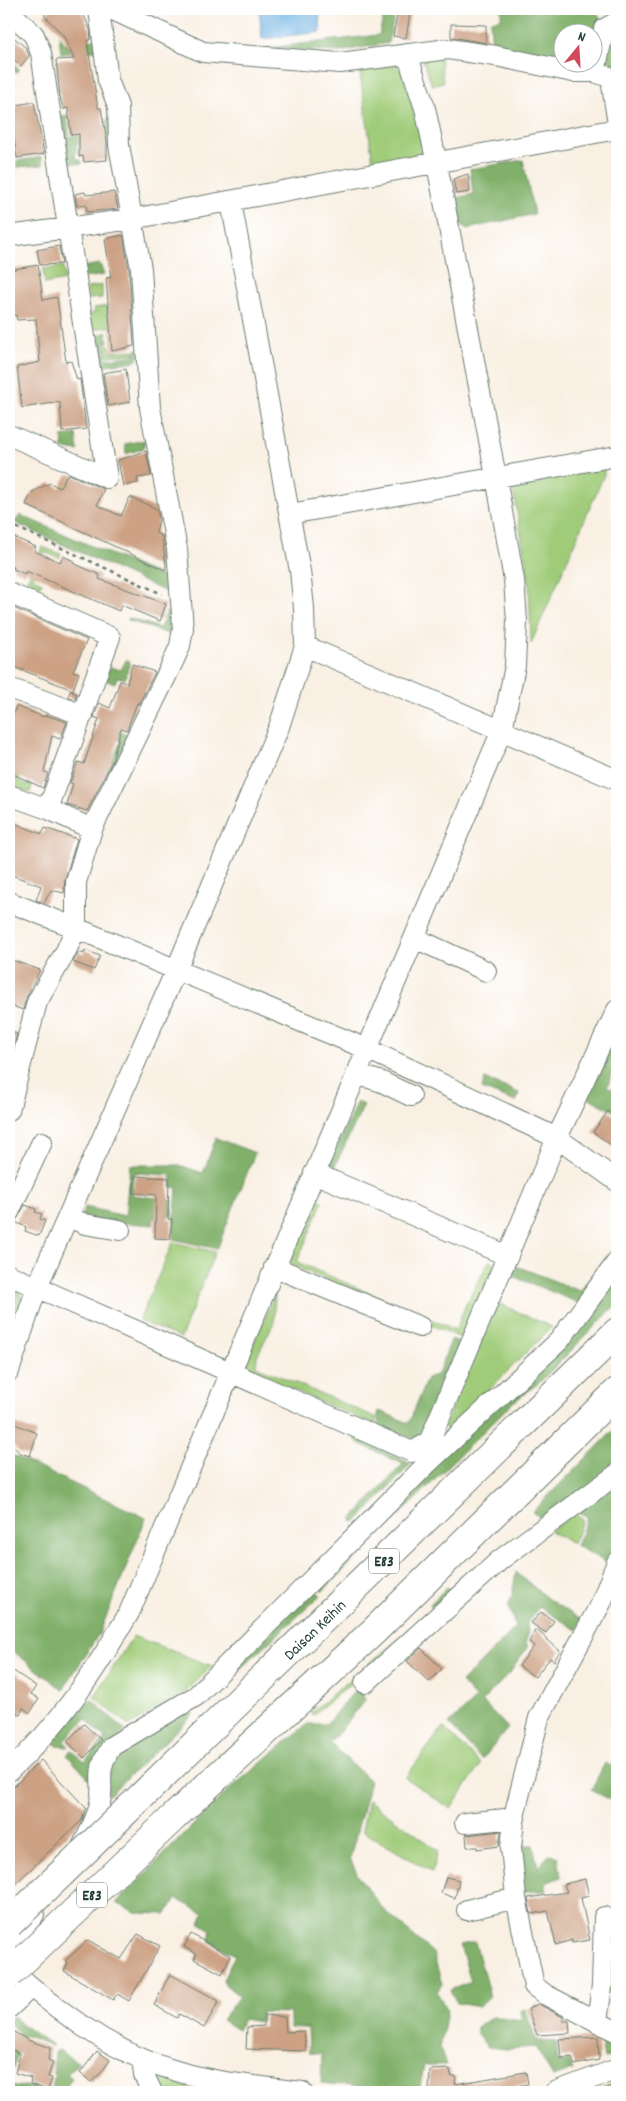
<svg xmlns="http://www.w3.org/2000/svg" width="626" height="2101" font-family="Dekko,sans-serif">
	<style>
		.green { fill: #a0cc79; stroke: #608456 }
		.forest { fill: #80b069; stroke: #50764e }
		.water { fill: #6db0e2; stroke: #46768b }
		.building { fill: #cca184 }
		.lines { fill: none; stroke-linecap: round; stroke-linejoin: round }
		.minor-casing { stroke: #6b7c71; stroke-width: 22 }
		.highway-casing { stroke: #6b7c71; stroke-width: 30 }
		.path { stroke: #6b7c71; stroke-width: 2.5; stroke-dasharray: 4 4; stroke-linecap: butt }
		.minor { stroke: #fff; stroke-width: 20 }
		.highway { stroke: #fff; stroke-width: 28 }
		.highway-bridge-casing { stroke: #6b7c71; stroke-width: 30; stroke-linecap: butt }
		.highway-bridge { stroke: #fff; stroke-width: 28 }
		.labels { text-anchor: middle; stroke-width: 4.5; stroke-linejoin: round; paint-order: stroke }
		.shield { fill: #fff; stroke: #627771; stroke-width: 1 }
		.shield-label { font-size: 15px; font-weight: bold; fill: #1f3d34 }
		.street-label { font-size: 16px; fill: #1f3d34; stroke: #fff }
	</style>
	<rect width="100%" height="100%" fill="#fff"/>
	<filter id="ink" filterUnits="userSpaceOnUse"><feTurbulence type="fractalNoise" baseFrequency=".02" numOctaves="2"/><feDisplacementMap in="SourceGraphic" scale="10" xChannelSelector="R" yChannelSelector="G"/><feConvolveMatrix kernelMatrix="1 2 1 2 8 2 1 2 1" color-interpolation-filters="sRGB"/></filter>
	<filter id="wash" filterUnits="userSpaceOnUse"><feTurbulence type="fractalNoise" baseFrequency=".0096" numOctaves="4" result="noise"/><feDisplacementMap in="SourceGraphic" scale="20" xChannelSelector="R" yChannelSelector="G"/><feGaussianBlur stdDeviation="1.12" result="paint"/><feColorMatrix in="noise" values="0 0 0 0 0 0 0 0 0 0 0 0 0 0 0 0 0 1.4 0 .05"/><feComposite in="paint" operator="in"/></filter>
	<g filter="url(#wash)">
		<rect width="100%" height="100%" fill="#f9f0e3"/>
		<path class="green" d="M440 55 443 82 432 85 423 60Z
			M391 63 402 71 424 149 417 157 373 161 359 68Z
			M63 266 65 280 45 284 43 269Z
			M102 285V298L88 299 87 288Z
			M107 306 109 327 90 329 88 314 95 313 94 308Z
			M105 344 109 345 111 352 133 350V354L107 356Z
			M604 469V475L531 644 529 582 513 488 519 483Z
			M42 547 61 554 59 558 44 552 33 578 42 582 36 593 24 587Z
			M9 774 20 775 18 781 32 786 30 793 9 784Z
			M318 1199 323 1201 297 1262 456 1330 466 1304 489 1261 495 1263 461 1338 289 1264Z
			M173 1242 215 1252 181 1338 139 1321Z
			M275 1294 274 1322 257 1356 256 1366 375 1417 376 1425 258 1375 247 1367 248 1357Z
			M498 1303 552 1327 448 1431 444 1426Z
			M575 1514 583 1520 573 1544 550 1531Z
			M429 1613 433 1615 313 1715 310 1713Z
			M133 1636 212 1666 187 1691 129 1726 94 1697Z
			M443 1727 481 1764 451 1809 405 1778Z
			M368 1800 438 1850 432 1872 362 1831Z
			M159 2077 186 2084 189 2090 186 2092H163L157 2082Z"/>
		<path class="forest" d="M385 9H396L388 43 339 52 266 48 379 35Z
			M501 9H595L601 20 594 32H564V62L573 66 492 46 490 21 501 19Z
			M617 27V70L604 68 609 31Z
			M59 35 69 49 98 37 100 50 61 54Z
			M9 58 19 69 17 72 9 73Z
			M59 115 67 116 69 137 107 132 106 120H113L114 137 77 144 75 158 81 160 82 164 68 163Z
			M42 157 43 165 17 167V161Z
			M523 160 534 214 467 229 461 224 456 198 473 194 470 169Z
			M100 264 104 275 84 278 83 267Z
			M107 332 108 342 103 343 106 359 134 356 135 350 139 349 140 355 136 361 99 366 93 337Z
			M76 434 78 451 63 449 62 437Z
			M145 440 144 448 126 454 125 444Z
			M20 515 163 577 168 569 173 567 175 596 9 520V518L16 521Z
			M167 611 177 614V637L128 620V618L160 628Z
			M126 660 130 662 125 679 117 677 115 683 104 680 110 667 121 670Z
			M102 726 128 734 115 770 86 761V757L111 765 121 740 100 731Z
			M617 1027V1063L607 1087 617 1091V1113L587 1097Z
			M485 1079 519 1093 516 1102 482 1089Z
			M357 1101 364 1105 333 1170 328 1168Z
			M216 1138 255 1153 217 1249 173 1239 177 1188 172 1187 171 1175 133 1173 132 1195 172 1200V1216L154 1217 153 1225 87 1220 81 1216 85 1207 125 1216 130 1165H179L203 1173Z
			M617 1243V1253L579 1303 510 1275 514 1265 580 1291Z
			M617 1276V1304L539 1383 512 1403 323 1591 314 1586Z
			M12 1287 20 1292 23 1301 9 1337V1317L15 1300 9 1292Z
			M451 1340 460 1342 422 1437 411 1438 380 1426 377 1418 379 1411 409 1423 427 1378 438 1374Z
			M617 1427V1462L597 1482 543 1519 532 1512Z
			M354 1436 411 1464 358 1521 353 1522 352 1519 403 1464 358 1443Z
			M12 1455 146 1518 100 1632 63 1690 9 1648V1458Z
			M617 1484V1535L606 1562 576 1546 588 1517 577 1511Z
			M516 1572 548 1599 582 1620 577 1630 539 1607 527 1623 528 1635 525 1644 528 1646 510 1673 482 1701 508 1728 482 1760 449 1724 476 1699 461 1682 516 1627 508 1607 512 1595Z
			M447 1587 457 1594 432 1609 430 1604Z
			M314 1590 321 1595 196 1709 194 1706Z
			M359 1686 365 1700 330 1743 370 1781 350 1858 357 1874 382 1908 433 1953 442 1984 437 1992 447 2011 440 2049 446 2065H424L419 2092 321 2083 322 2054 309 2053 308 2028H290V2013L261 2012 259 2022 243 2019 238 2030 222 2020 239 1996 222 1982 235 1955 209 1941 211 1930 200 1923 204 1913 176 1899 166 1914 138 1913 116 1903 224 1794 307 1724H326Z
			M91 1699 125 1730 95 1776 89 1779 67 1755 71 1750 85 1761 105 1739 86 1719 64 1741 69 1747 57 1746 50 1737Z
			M191 1709 193 1715 108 1796 107 1777 118 1751Z
			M605 1763 617 1769V1803L591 1790Z
			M521 1840 525 1845H533L538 1867 550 1854 558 1857 561 1877 546 1883V1891H520Z
			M617 1920V1992L605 1993 612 1921Z
			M475 1942 490 1997 479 2007 457 2003 450 1990 471 1982 460 1945Z
			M525 2009 536 2040 556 2042 558 2062 569 2061 573 2070 553 2077 536 2047 507 2049 488 2047 476 2034 477 2027 493 2017 522 2021 520 2011Z
			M12 2017 53 2046 24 2035 15 2051 18 2053 13 2069 9 2071V2051L20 2033 9 2023Z
			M599 2031 617 2039V2056L604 2058Z
			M59 2050 79 2063 67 2074 72 2078 63 2092H50L55 2076 53 2074 55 2052Z
			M612 2084 617 2089V2092H592Z
			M27 2086 45 2092H9V2087Z"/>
		<path class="water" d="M259 9H319L321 32 262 39Z"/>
		<g id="blocks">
			<path class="building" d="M51 9H81L90 29 91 39 87 41 98 108H101L107 141V160L84 162 83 156 79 157V134L71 135 68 108 63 109 60 96 56 60 74 59 63 35 44 15Z
				M398 11 410 14 406 38 393 36Z
				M451 24 486 25V43L451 37Z
				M9 33 26 48 29 56 21 66 9 55Z
				M34 102 44 154 17 158 10 106Z
				M468 174 470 192 456 194 453 179Z
				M85 192 86 195 114 192 118 209 87 212 86 205 77 206 75 194Z
				M123 235 129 270 134 346 112 351 106 278 111 277 105 239Z
				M59 246 62 264 40 265 37 250Z
				M38 265 43 300 57 297 66 362 71 361 77 380 80 379 86 429 62 432 60 402 22 408 17 367 40 362 36 319 17 320 16 315 9 316V270Z
				M126 369 130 402 108 406 103 373Z
				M146 451 151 476 137 478 138 483 123 486 118 460Z
				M69 474 104 489 97 505 121 516 130 497 157 509 159 520 156 533 162 536 166 566 165 570 26 505 32 492 50 483 60 488 66 476Z
				M9 535 36 547 34 551 60 562 63 556 74 561 73 563 100 575 99 579 166 604 160 621 121 605 119 611 26 571 25 574 13 569 14 567 9 564Z
				M9 606 87 640 73 671 79 673 73 690 9 665V641L14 629 9 627Z
				M132 664 155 672 139 704 137 703 127 730 121 728 112 761 87 811 67 805 73 784 70 783 78 762 84 764 99 719 94 717 99 703 110 708 120 681 127 683Z
				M70 691 77 693 75 699 68 697Z
				M16 706 44 717 45 715 67 722 60 739 52 736 44 772 48 773 43 788 9 772V726Z
				M9 821 42 834 45 828 77 839 65 879 64 893 51 890 44 903 36 900 41 886 9 874Z
				M85 950 100 956 94 970 73 962 79 952 84 954Z
				M12 960 40 970 27 996 23 1010 9 1005V971Z
				M9 1031 17 1034 9 1064Z
				M608 1111 617 1118V1149L593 1132Z
				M135 1176 169 1178 168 1219H172L170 1239 155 1238 156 1195 133 1193Z
				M25 1205 36 1209 35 1212 42 1214 40 1219 45 1221 39 1236 25 1231 26 1227 15 1222Z
				M15 1424 37 1433 30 1456 20 1453 10 1443Z
				M541 1612 554 1621 546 1633 531 1623Z
				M536 1629 560 1651 554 1661 550 1658 535 1677 519 1666 534 1646 529 1642Z
				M421 1648 442 1669 429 1682 407 1661Z
				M9 1668 36 1686 31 1694 39 1699 30 1713 23 1708 20 1715 9 1707Z
				M84 1724 101 1740 84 1758 67 1741Z
				M41 1760 86 1808 82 1820 9 1890V1791Z
				M501 1831 499 1846 477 1849V1847H467L466 1835Z
				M446 1877 459 1880 455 1898 441 1893Z
				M585 1879 589 1896 581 1898 590 1940 572 1943V1940L556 1945 548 1911 531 1914 528 1898 567 1892 564 1884Z
				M138 1934 160 1946 129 2001 117 1994 113 2000 64 1971 68 1963 65 1961 88 1940 121 1959Z
				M191 1934 230 1956 222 1974 194 1959 197 1954 184 1947Z
				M170 1974 219 2001 204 2028 179 2014 177 2018 154 2005Z
				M538 2004 563 2017V2021H569L570 2033 537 2035 528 2009Z
				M264 2015 285 2017 286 2032 304 2031 306 2051 246 2049 247 2027 264 2026Z
				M9 2029 28 2040 50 2048 48 2060 53 2062 48 2077 52 2078 48 2090 30 2084 31 2078 15 2073 20 2054 9 2048Z
				M598 2037 599 2060 574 2065 572 2057 561 2058 559 2039Z
				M97 2051 110 2060 101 2073 91 2082 80 2073Z
				M450 2069 451 2076H456L455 2084 526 2072 528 2084 485 2092 429 2090 430 2070Z"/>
		</g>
	</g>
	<g filter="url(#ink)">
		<use href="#blocks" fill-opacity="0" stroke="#6b7c71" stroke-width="1"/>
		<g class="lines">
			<g class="minor-casing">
				<path id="minor" d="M111 9 203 52 340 63 448 49 496 56 573 72H595L617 80
					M9 11 34 35 41 53 107 478 9 435
					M595 72 604 29 617 22
					M611 79 617 118
					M9 236 132 219 617 129
					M290 514 617 456
					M9 593 110 637 48 809 9 795
					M305 646 617 780
					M9 688 83 715
					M48 809 92 829
					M9 902 76 928 367 1049 557 1138 617 1181
					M415 938 486 971
					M356 1074 382 1082 411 1096
					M9 1110 37 1002 66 951 76 928V882L92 829 173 662 180 646 183 628 177 549 150 408 141 269 119 145 118 106 108 80 99 9
					M314 1173 508 1256
					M9 1212 42 1142
					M68 1217 85 1224 120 1230
					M274 1267 420 1327
					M9 1275 412 1452 429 1442 557 1138 617 1010
					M9 1371 37 1287 176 970 279 727 305 646 304 608 300 571 231 202
					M617 1562 601 1603 539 1718 515 1812 511 1847 516 1898 534 1986 546 1995 617 2032
					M365 1683 500 1560 617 1474
					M9 1771C59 1726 95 1671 129 1613L502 730 515 666 517 622 514 580 496 477 437 164 425 108 407 54
					M465 1823 515 1818
					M80 1851C87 1836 97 1820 100 1803 105 1777 94 1773 112 1746L196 1696 427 1464 559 1341 617 1262
					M467 1910 516 1898
					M9 1944 34 1915
					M9 1968C56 2009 109 2051 170 2069 212 2083 259 2086 302 2092
					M9 2008 31 1987
					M597 2022 602 1985 604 1917
					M142 2059 144 2075 152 2092
					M555 2092 617 2069"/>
			</g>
			<g class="highway-casing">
				<path id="highway" d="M149 1789 617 1332
					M176 1815 375 1630 617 1392"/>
			</g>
			<path class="path" d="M9 524 162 594"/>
			<use href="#minor" class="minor"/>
			<use href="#highway" class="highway"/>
			<g class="highway-bridge-casing">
				<path id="highway-bridge" d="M9 1924 149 1789
					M9 1974 176 1815"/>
			</g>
			<use href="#highway-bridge" class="highway-bridge"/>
		</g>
	</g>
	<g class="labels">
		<g class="shield">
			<rect x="369" y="1548.5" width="30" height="25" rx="4"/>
			<rect x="77" y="1882.5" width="30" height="25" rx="4"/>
		</g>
		<g class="shield-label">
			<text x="384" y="1566">E83</text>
			<text x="92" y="1900">E83</text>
		</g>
		<g class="street-label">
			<text transform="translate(314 1629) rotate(-44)" y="6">Daisan Keihin</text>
		</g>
	</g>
	<rect width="626" height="2101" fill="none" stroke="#fff" stroke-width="30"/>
	<g transform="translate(578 48) rotate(18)"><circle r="24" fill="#ffffff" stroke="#a5b1ae"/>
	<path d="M0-4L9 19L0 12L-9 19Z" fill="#d1495b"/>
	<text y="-8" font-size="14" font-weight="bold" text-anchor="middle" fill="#1f3d34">N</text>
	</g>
</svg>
